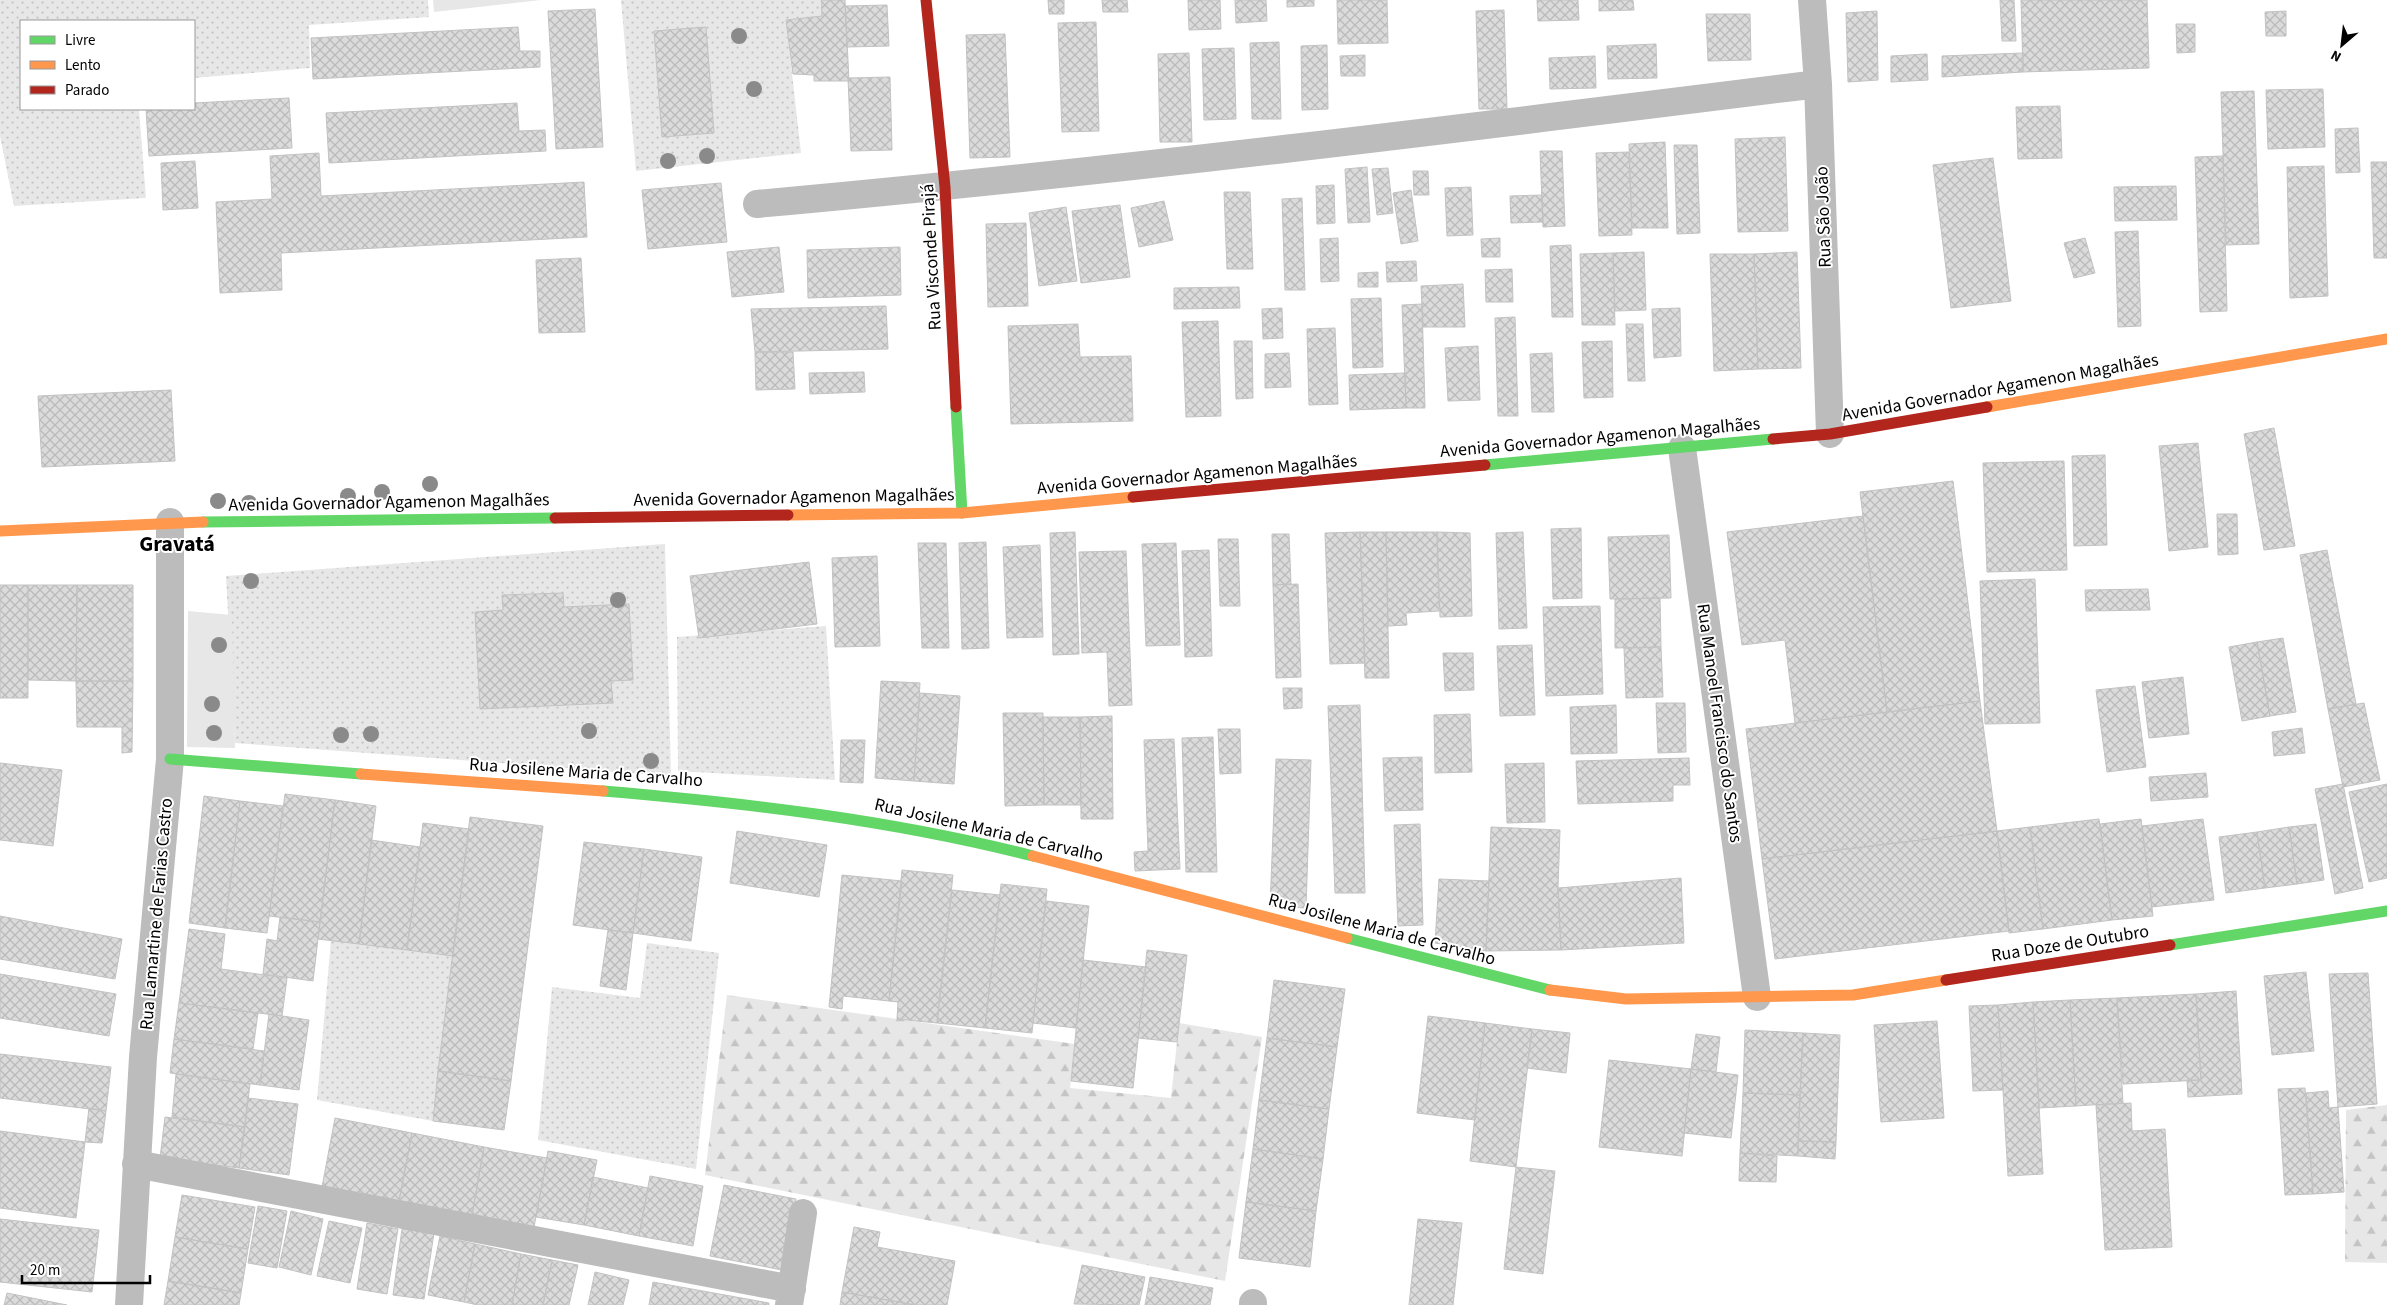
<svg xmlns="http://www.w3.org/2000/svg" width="2387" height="1305" font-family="'Source Sans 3',sans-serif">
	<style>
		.grass { fill: url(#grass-dots) }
		.forest { fill: url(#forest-firs) }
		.park { fill: #e7e7e7 }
		.building { fill: url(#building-cross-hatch); stroke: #c2c2c2 }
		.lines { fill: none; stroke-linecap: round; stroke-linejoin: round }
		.street { stroke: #bcbcbc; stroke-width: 28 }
		.fast { stroke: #63d668; stroke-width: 11 }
		.slow { stroke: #ff974d; stroke-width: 11 }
		.jam { stroke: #b3261e; stroke-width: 11 }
		.tree { fill: #8a8a8a }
		.labels { text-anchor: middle; stroke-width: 4; stroke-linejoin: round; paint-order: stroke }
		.street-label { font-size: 18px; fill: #000; stroke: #fff }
		.district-label { font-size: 22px; font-weight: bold; fill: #000; stroke: #fff }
	</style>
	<defs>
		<pattern id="grass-dots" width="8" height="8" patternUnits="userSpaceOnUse" patternTransform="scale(1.25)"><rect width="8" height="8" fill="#e7e7e7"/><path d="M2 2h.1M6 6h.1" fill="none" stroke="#c4c4c4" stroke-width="1.8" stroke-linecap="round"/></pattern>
		<pattern id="forest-firs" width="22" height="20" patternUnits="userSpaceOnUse" patternTransform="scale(1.25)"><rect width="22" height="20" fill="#e7e7e7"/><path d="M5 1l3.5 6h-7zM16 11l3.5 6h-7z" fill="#c4c4c4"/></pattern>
		<pattern id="building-cross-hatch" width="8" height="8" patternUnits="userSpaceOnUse" patternTransform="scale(1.25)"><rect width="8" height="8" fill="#dbdbdb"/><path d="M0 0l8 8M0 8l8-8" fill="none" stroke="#bababa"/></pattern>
	</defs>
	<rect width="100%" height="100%" fill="#fff"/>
	<path class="grass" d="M0 0H428L429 17 309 25 310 68 194 78V21H21V109H139L146 198 14 206 0 136Z
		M621 0H820L822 16 786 20 801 153 636 171Z
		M665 544 671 776 235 743 226 576Z
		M826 626 835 780 678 771 677 637Z
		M331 940 453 956 433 1121 317 1100Z
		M647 943 719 953 696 1169 538 1140 552 987 640 998Z"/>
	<path class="forest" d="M727 995 1075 1044 1070 1088 1171 1098 1179 1023 1262 1037 1225 1281 705 1175Z
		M2387 1105V1263L2345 1262 2346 1110Z"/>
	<path class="park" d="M433 0H541L434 12Z
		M188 611 232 615 235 748 187 747Z"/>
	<path class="building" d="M821 0H845L849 81H814V75L793 74 786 20 822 16Z
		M1048 0H1064V14H1049Z
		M1102 0H1127L1128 12H1103Z
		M1188 0H1220L1221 29 1189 30Z
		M1235 0H1266L1267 21 1236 23Z
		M1287 0H1314V6L1287 7Z
		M1337 0H1387L1388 43 1338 44Z
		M1537 0H1578L1579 20 1538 21Z
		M1599 0H1633L1634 10 1599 11Z
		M2000 0H2014L2016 41H2002Z
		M2021 0H2147L2149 68 2023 72Z
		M887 5 889 46 847 47 845 6Z
		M595 9 603 147 556 149 548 11Z
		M1504 10 1507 109H1479L1476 11Z
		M1877 11 1878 80 1848 82 1846 13Z
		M2286 11V36H2266L2265 12Z
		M1706 14H1750L1751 60 1708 61Z
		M1096 22 1099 131 1062 132 1058 23Z
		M2176 24H2195V52L2177 53Z
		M518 27 520 51H540V67L313 79 311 38Z
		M706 27 714 133 662 137 654 31Z
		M1005 34 1010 157 970 158 966 35Z
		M1279 42 1281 119H1252L1250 43Z
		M1656 44 1657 78 1608 79 1607 46Z
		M1327 45 1328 109 1302 110 1301 46Z
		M1234 48 1236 119 1204 120 1202 49Z
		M1189 53 1192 142H1160L1158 54Z
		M2023 53V72L1942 77V56Z
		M1927 54 1928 80 1891 82V56Z
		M1365 55V76H1341L1340 56Z
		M1595 56 1596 88 1550 89 1549 58Z
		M890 77 892 150 851 151 848 78Z
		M2323 89 2325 147 2268 149 2266 90Z
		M2254 91 2259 244 2226 245 2221 92Z
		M289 98 292 148 149 156 146 109H194V103Z
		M517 103 519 131 545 130 546 151 329 163 326 113Z
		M2060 106 2062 158 2018 159 2016 107Z
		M2358 128 2360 172 2336 173 2335 129Z
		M1785 137 1788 231 1738 232 1735 139Z
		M1665 142 1668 228H1632L1629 144Z
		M1674 145H1697L1700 233 1677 234Z
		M1540 151H1562L1565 226 1543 227Z
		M1629 152 1632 235 1599 236 1596 153Z
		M319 153 321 196 584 182 587 237 281 253 282 290 220 293 216 202 272 199 270 156Z
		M2223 156 2227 311 2200 312 2195 157Z
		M1993 158 2011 301 1951 308 1933 165Z
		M195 161 198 208 163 210 161 163Z
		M2371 162H2387V258H2374Z
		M2324 166 2328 296 2290 298 2287 167Z
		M1367 167 1370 222 1348 223 1345 169Z
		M1388 168 1393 213 1377 215 1372 169Z
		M1413 171H1428L1429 195H1414Z
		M721 183 727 242 648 249 642 190Z
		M1334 185 1335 223 1317 224 1316 186Z
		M2176 186 2177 220 2115 221 2114 187Z
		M1471 187 1473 235 1447 236 1445 188Z
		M1411 190 1418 241 1401 244 1393 193Z
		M1224 192H1250L1253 269H1227Z
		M1542 195 1543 222 1511 223 1510 196Z
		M1302 198 1305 290H1285L1282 199Z
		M1164 201 1173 240 1139 247 1131 208Z
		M1120 205 1130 277 1081 283 1072 211Z
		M1066 207 1077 281 1039 286 1029 213Z
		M1026 223 1028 306 988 307 986 224Z
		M2138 231 2141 326 2118 327 2115 232Z
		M1338 238 1339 281 1321 282 1320 239Z
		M1500 238V257H1482L1481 239Z
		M2085 238 2095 273 2074 278 2064 243Z
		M1571 245 1573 317H1552L1550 246Z
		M779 247 784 292 732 297 727 252Z
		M900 247 901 295 808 298 807 250Z
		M1644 252 1646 310 1615 311 1613 253Z
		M1797 252 1801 368 1758 369 1754 254Z
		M1613 253 1615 325H1582L1580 254Z
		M1710 254H1754L1758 369 1714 371Z
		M581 258 585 332 539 333 536 260Z
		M1416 261 1417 281 1387 282 1386 262Z
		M1512 269 1513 302H1486L1485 270Z
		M1378 272V287H1358V273Z
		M1463 284 1465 327H1423L1421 286Z
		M1239 287 1240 308 1174 309V288Z
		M1381 298 1383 367 1353 368 1351 299Z
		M1422 304 1425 408H1406L1402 305Z
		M886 306 888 349 755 352 751 309Z
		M1282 308 1283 338 1263 339 1262 309Z
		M1680 308 1681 356 1654 358 1652 309Z
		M1515 317 1518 416H1498L1495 318Z
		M1218 321 1221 416 1186 417 1182 322Z
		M1078 324 1080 357 1131 356 1133 421 1011 424 1008 326Z
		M1626 324H1643L1645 381H1628Z
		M1335 328 1338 404 1309 405 1307 329Z
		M1234 341H1252L1253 398 1236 399Z
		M1612 341 1613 397 1584 398 1582 342Z
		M1478 346 1480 400 1448 401 1445 348Z
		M755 352H793L795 389 756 390Z
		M1289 353 1291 387 1265 388V354Z
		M1552 353 1554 412H1532L1530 354Z
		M864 372 865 392 810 394 809 373Z
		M1405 373 1406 408 1350 410 1349 375Z
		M171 390 175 461 42 467 38 396Z
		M2274 428 2295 546 2264 550 2244 434Z
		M2198 443 2208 547 2169 551 2159 446Z
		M2105 455 2107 545 2074 546 2072 456Z
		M2064 461 2067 570 1987 572 1983 463Z
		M1953 481 1980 701 1887 712 1860 492Z
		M2217 514H2237L2238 554 2218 555Z
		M1863 516 1887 712 1795 723 1785 640 1742 645 1727 532Z
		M1581 528 1582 598 1553 599 1551 529Z
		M1075 532 1079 654 1053 655 1050 533Z
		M1360 532 1365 663 1330 664 1325 533Z
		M1360 532H1386L1389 678H1365Z
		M1386 532H1437L1439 611 1406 613 1407 625 1388 626Z
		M1437 532 1470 533 1472 616 1440 617Z
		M1523 532 1527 628 1499 629 1496 533Z
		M1272 534H1289L1291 584 1273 585Z
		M1669 535 1671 598 1610 599 1608 537Z
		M1218 539H1238L1240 606H1220Z
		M986 542 989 648 962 649 959 543Z
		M918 543H946L949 648H922Z
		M1176 543 1180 645 1146 646 1142 544Z
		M1040 545 1043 637 1007 638 1003 547Z
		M1209 550 1212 656 1185 657 1182 551Z
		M2327 550 2356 704 2328 709 2300 555Z
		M1126 551 1132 705 1109 706 1107 652 1082 653 1079 552Z
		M877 556 880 646 835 647 832 558Z
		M809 562 817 624 699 638 690 576Z
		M2035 579 2040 723 1985 724 1980 581Z
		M1298 584 1301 677 1276 678 1273 585Z
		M0 585H28V698H0Z
		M28 585H77L76 681 28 680Z
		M77 585H133V681H76Z
		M2148 589 2150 610 2086 611 2085 590Z
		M563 593 564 607 629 604 633 680 611 681 613 703 480 709 475 612 503 610 502 595Z
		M1660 598 1661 647 1615 648V599Z
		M1600 606 1603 694 1546 696 1543 607Z
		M2283 638 2296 712 2270 716 2257 642Z
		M2257 642 2270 716 2242 721 2229 647Z
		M1532 645 1535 715 1500 716 1497 646Z
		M1661 647 1663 697 1626 698 1624 648Z
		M1443 653H1473L1474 690 1445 691Z
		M2183 677 2189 734 2149 738 2142 682Z
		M76 681H133L132 752 122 753V727H77Z
		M881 681 920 683 914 781 875 778Z
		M2135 686 2146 767 2107 772 2096 690Z
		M1283 688H1302V708L1284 709Z
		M920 693 960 696 954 784 914 781Z
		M1980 701 1997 831 1762 859 1746 729Z
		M1656 703H1685L1686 752 1658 753Z
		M2364 703 2380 780 2343 787 2328 709Z
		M1360 705 1365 893H1335L1328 706Z
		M1616 705 1617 753 1571 754 1570 707Z
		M1003 713H1043L1044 805 1005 806Z
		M1470 714 1472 772 1435 773 1434 715Z
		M1112 716 1113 819H1081L1080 717Z
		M1043 717H1080L1081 805H1044Z
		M2302 728 2305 753 2274 756 2272 732Z
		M1218 729H1240L1241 773 1220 774Z
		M1213 737 1217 872H1186L1182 738Z
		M1174 739 1180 869 1135 871 1134 852 1148 851 1144 740Z
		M841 740H865L863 783 840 782Z
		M1422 757 1423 810 1385 811 1383 758Z
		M1689 758 1690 785H1673V801L1578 804 1576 761Z
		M1276 759 1311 760 1306 908 1270 906Z
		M0 763 62 770 53 846 0 840Z
		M1544 763 1545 822 1507 823 1505 764Z
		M2206 773 2208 797 2151 801 2149 777Z
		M2343 784 2363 888 2335 894 2315 789Z
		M2387 784V878L2369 882 2349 792Z
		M285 794 335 800 320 922 269 916Z
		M204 796 240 801 225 928 189 923Z
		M335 800 376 806 359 944 318 939Z
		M240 801 283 806 267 933 225 928Z
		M470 817 543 826 511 1081 438 1071Z
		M2099 819 2112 920 2043 929 2030 827Z
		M2141 819 2153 916 2112 920 2100 824Z
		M2203 819 2214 900 2152 907 2142 826Z
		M423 823 469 829 453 956 407 950Z
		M1420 824 1423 925 1398 926 1394 825Z
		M2316 824 2324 880 2297 884 2289 827Z
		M1491 827 1560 830 1558 888 1561 950 1486 951Z
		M2030 827 2043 929 2009 933 1997 831Z
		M2289 827 2297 884 2265 888 2257 832Z
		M737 831 827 845 819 897 730 883Z
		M1997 831 2009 931 1775 959 1762 859Z
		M2257 832 2265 888 2226 893 2219 837Z
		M371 840 420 847 407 950 359 944Z
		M584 842 644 849 633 933 573 925Z
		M644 849 702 857 691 941 633 933Z
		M902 870 953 875 937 1023 897 1019 898 1002 889 1001Z
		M842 875 902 881 889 1001 843 996 842 1009 829 1007Z
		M1681 878 1684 943 1561 950 1558 888Z
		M1439 879 1489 881 1486 951 1435 943Z
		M1001 884 1047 889 1032 1033 985 1028Z
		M952 890 1000 895 985 1028 937 1023Z
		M1046 901 1089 906 1076 1028 1033 1023Z
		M0 916 122 939 115 979 0 959Z
		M280 917 320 922 313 981 263 974 267 939 277 941Z
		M189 929 225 934 221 969 287 978 282 1016 179 1003Z
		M608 930 633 933 626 990 600 986Z
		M1147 950 1187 955 1177 1042 1138 1038Z
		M1083 960 1146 967 1133 1088 1071 1081Z
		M2306 972 2314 1051 2272 1055 2264 976Z
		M2368 973 2377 1104 2338 1107 2329 974Z
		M0 974 116 994 109 1036 0 1018Z
		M1274 980 1345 989 1337 1047 1267 1038Z
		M2236 991 2242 1094 2188 1097 2187 1080H2201L2196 994Z
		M2196 994 2201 1080 2123 1084 2117 998Z
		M2117 998 2123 1103 2076 1106 2070 1000Z
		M2070 1000 2076 1106 2039 1108 2033 1002Z
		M2033 1002 2043 1174 2008 1176 1998 1005Z
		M179 1003 258 1013 253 1049 174 1039Z
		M1998 1005 2003 1090 1973 1091 1969 1006Z
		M269 1014 309 1020 299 1090 260 1085Z
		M1428 1016 1485 1023 1475 1120 1417 1113Z
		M1937 1021 1944 1118 1881 1122 1874 1025Z
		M1485 1023 1532 1029 1516 1167 1470 1161Z
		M1532 1029 1570 1033 1566 1073 1527 1068Z
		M1745 1030 1803 1033 1800 1095 1743 1093Z
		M1803 1033 1840 1035 1836 1142 1798 1141Z
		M1696 1034 1720 1037 1716 1072 1691 1069Z
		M1267 1038 1337 1047 1329 1109 1259 1100Z
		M174 1039 264 1051 260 1085 170 1073Z
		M0 1054 111 1067 106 1111 0 1098Z
		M1609 1060 1691 1069 1682 1156 1599 1147Z
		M1691 1069 1738 1075 1731 1138 1684 1133Z
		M438 1071 511 1081 504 1130 433 1121Z
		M176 1074 250 1084 245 1127 172 1117Z
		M2305 1088 2313 1194 2285 1195 2278 1089Z
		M2328 1091 2329 1108 2338 1107 2344 1192 2313 1194 2306 1093Z
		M1743 1093 1800 1095 1798 1156 1740 1153Z
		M248 1098 298 1104 289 1175 239 1168Z
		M1259 1100 1329 1109 1323 1159 1253 1149Z
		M2131 1103 2132 1131 2165 1129 2172 1247 2105 1250 2096 1105Z
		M89 1108 106 1111 102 1143 85 1142Z
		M165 1117 245 1127 239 1168 160 1158Z
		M335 1118 412 1133 399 1201 322 1187Z
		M0 1131 85 1142 76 1218 0 1208Z
		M412 1133 484 1147 472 1215 399 1201Z
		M1798 1141 1836 1142 1835 1159 1798 1156Z
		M484 1147 547 1158 534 1227 472 1215Z
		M1253 1149 1323 1159 1316 1211 1246 1202Z
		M548 1151 597 1160 584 1225 536 1217Z
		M1740 1153 1777 1156 1776 1182 1739 1181Z
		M1516 1167 1555 1171 1543 1274 1504 1269Z
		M650 1176 703 1186 693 1246 639 1236Z
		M593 1177 648 1188 639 1236 584 1225Z
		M724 1185 796 1199 782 1270 710 1256Z
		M182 1195 255 1207 248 1249 175 1237Z
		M1246 1202 1316 1211 1310 1267 1239 1258Z
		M258 1206 287 1211 277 1268 248 1263Z
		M291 1211 323 1219 311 1275 279 1267Z
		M0 1219 99 1230 92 1292 0 1282Z
		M1418 1219 1462 1223 1453 1305H1409Z
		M329 1221 362 1228 350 1283 317 1276Z
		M367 1223 398 1229 387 1294 357 1289Z
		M854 1227 880 1232 877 1247 955 1261 947 1305H915L842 1292Z
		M402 1229 434 1233 424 1299 393 1295Z
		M440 1236 475 1244 464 1302 428 1295Z
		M175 1237 248 1249 241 1293 168 1281Z
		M475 1244 521 1254 512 1305H478L464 1302Z
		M521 1254 552 1260 543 1305H512Z
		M552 1260 578 1265 569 1305H543Z
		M1082 1265 1145 1277 1139 1305 1074 1304Z
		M595 1272 629 1280 623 1305H588Z
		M1150 1277 1213 1288 1210 1305H1145Z
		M168 1281 241 1293 239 1305H164Z
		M653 1282 769 1303V1305H649Z
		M842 1292 915 1305H840Z
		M7 1293 67 1305H4Z"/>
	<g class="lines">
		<path class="street" d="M1812 0 1818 84 1830 434
			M757 204C1112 172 1465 128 1818 84
			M1682 448 1757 997
			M136 1164 792 1289
			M129 1305 143 1057 170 759V522
			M789 1305 803 1213
			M1253 1305V1303"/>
		<path class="fast" d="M956 407 962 513
			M1485 465 1773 439
			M203 522 555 518
			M170 759 361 774
			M603 791C748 803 892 820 1033 856
			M1347 938 1550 990
			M2170 945 2387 911"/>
		<path class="slow" d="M1987 407 2387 339
			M788 515 962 513 1133 497
			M0 531 203 522
			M361 774 603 791
			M1033 856 1347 938
			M1550 990 1626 999 1853 995 1946 980"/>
		<path class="jam" d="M926 0 945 187 956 407
			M1773 439 1830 434 1987 407
			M1133 497 1485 465
			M555 518 788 515
			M1946 980 2170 945"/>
	</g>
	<g class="tree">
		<circle cx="739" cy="36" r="8"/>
		<circle cx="754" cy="89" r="8"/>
		<circle cx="707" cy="156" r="8"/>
		<circle cx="668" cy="161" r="8"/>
		<circle cx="430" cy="484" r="8"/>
		<circle cx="382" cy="492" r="8"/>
		<circle cx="348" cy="496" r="8"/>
		<circle cx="218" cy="501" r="8"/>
		<circle cx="249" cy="503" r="8"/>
		<circle cx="251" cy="581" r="8"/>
		<circle cx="618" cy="600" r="8"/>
		<circle cx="219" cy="645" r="8"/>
		<circle cx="212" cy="704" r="8"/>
		<circle cx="589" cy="731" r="8"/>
		<circle cx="214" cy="733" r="8"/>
		<circle cx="371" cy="734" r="8"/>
		<circle cx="341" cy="735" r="8"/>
		<circle cx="651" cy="761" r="8"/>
	</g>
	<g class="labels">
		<g class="street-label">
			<text transform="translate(1823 217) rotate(-92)" y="6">Rua São João</text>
			<text transform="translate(931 257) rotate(-93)" y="6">Rua Visconde Pirajá</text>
			<text transform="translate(2000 387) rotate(-10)" y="6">Avenida Governador Agamenon Magalhães</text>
			<text transform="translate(1600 437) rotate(-5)" y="6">Avenida Governador Agamenon Magalhães</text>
			<text transform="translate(1197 474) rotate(-5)" y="6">Avenida Governador Agamenon Magalhães</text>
			<text transform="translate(794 497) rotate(-1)" y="6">Avenida Governador Agamenon Magalhães</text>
			<text transform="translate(389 502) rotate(-1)" y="6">Avenida Governador Agamenon Magalhães</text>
			<text transform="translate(1720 723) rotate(82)" y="6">Rua Manoel Francisco do Santos</text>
			<text transform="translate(586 772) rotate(4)" y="6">Rua Josilene Maria de Carvalho</text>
			<text transform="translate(989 830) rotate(13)" y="6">Rua Josilene Maria de Carvalho</text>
			<text transform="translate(156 914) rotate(-85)" y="6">Rua Lamartine de Farias Castro</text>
			<text transform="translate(1382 929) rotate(15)" y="6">Rua Josilene Maria de Carvalho</text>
			<text transform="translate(2070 943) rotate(-9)" y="6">Rua Doze de Outubro</text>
		</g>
		<g class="district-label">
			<text x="177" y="551">Gravatá</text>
		</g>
	</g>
	<rect x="20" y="20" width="175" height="90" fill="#ffffff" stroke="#999999"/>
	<rect x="30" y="36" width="25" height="8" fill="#63d668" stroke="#999999"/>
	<text x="65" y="45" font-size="15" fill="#000000">Livre</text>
	<rect x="30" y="61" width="25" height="8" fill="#ff974d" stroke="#999999"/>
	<text x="65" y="70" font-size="15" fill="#000000">Lento</text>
	<rect x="30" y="86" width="25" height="8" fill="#b3261e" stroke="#999999"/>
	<text x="65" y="95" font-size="15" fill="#000000">Parado</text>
	<g transform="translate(2342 45) rotate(208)" stroke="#ffffff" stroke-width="4" paint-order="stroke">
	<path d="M0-4L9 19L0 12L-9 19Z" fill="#000000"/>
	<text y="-8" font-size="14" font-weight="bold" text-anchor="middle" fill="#000000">N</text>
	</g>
	<path d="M22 1275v8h128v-8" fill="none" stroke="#000000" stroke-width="2.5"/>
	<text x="30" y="1275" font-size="15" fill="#000000" stroke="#ffffff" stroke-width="4" paint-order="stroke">20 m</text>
</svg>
